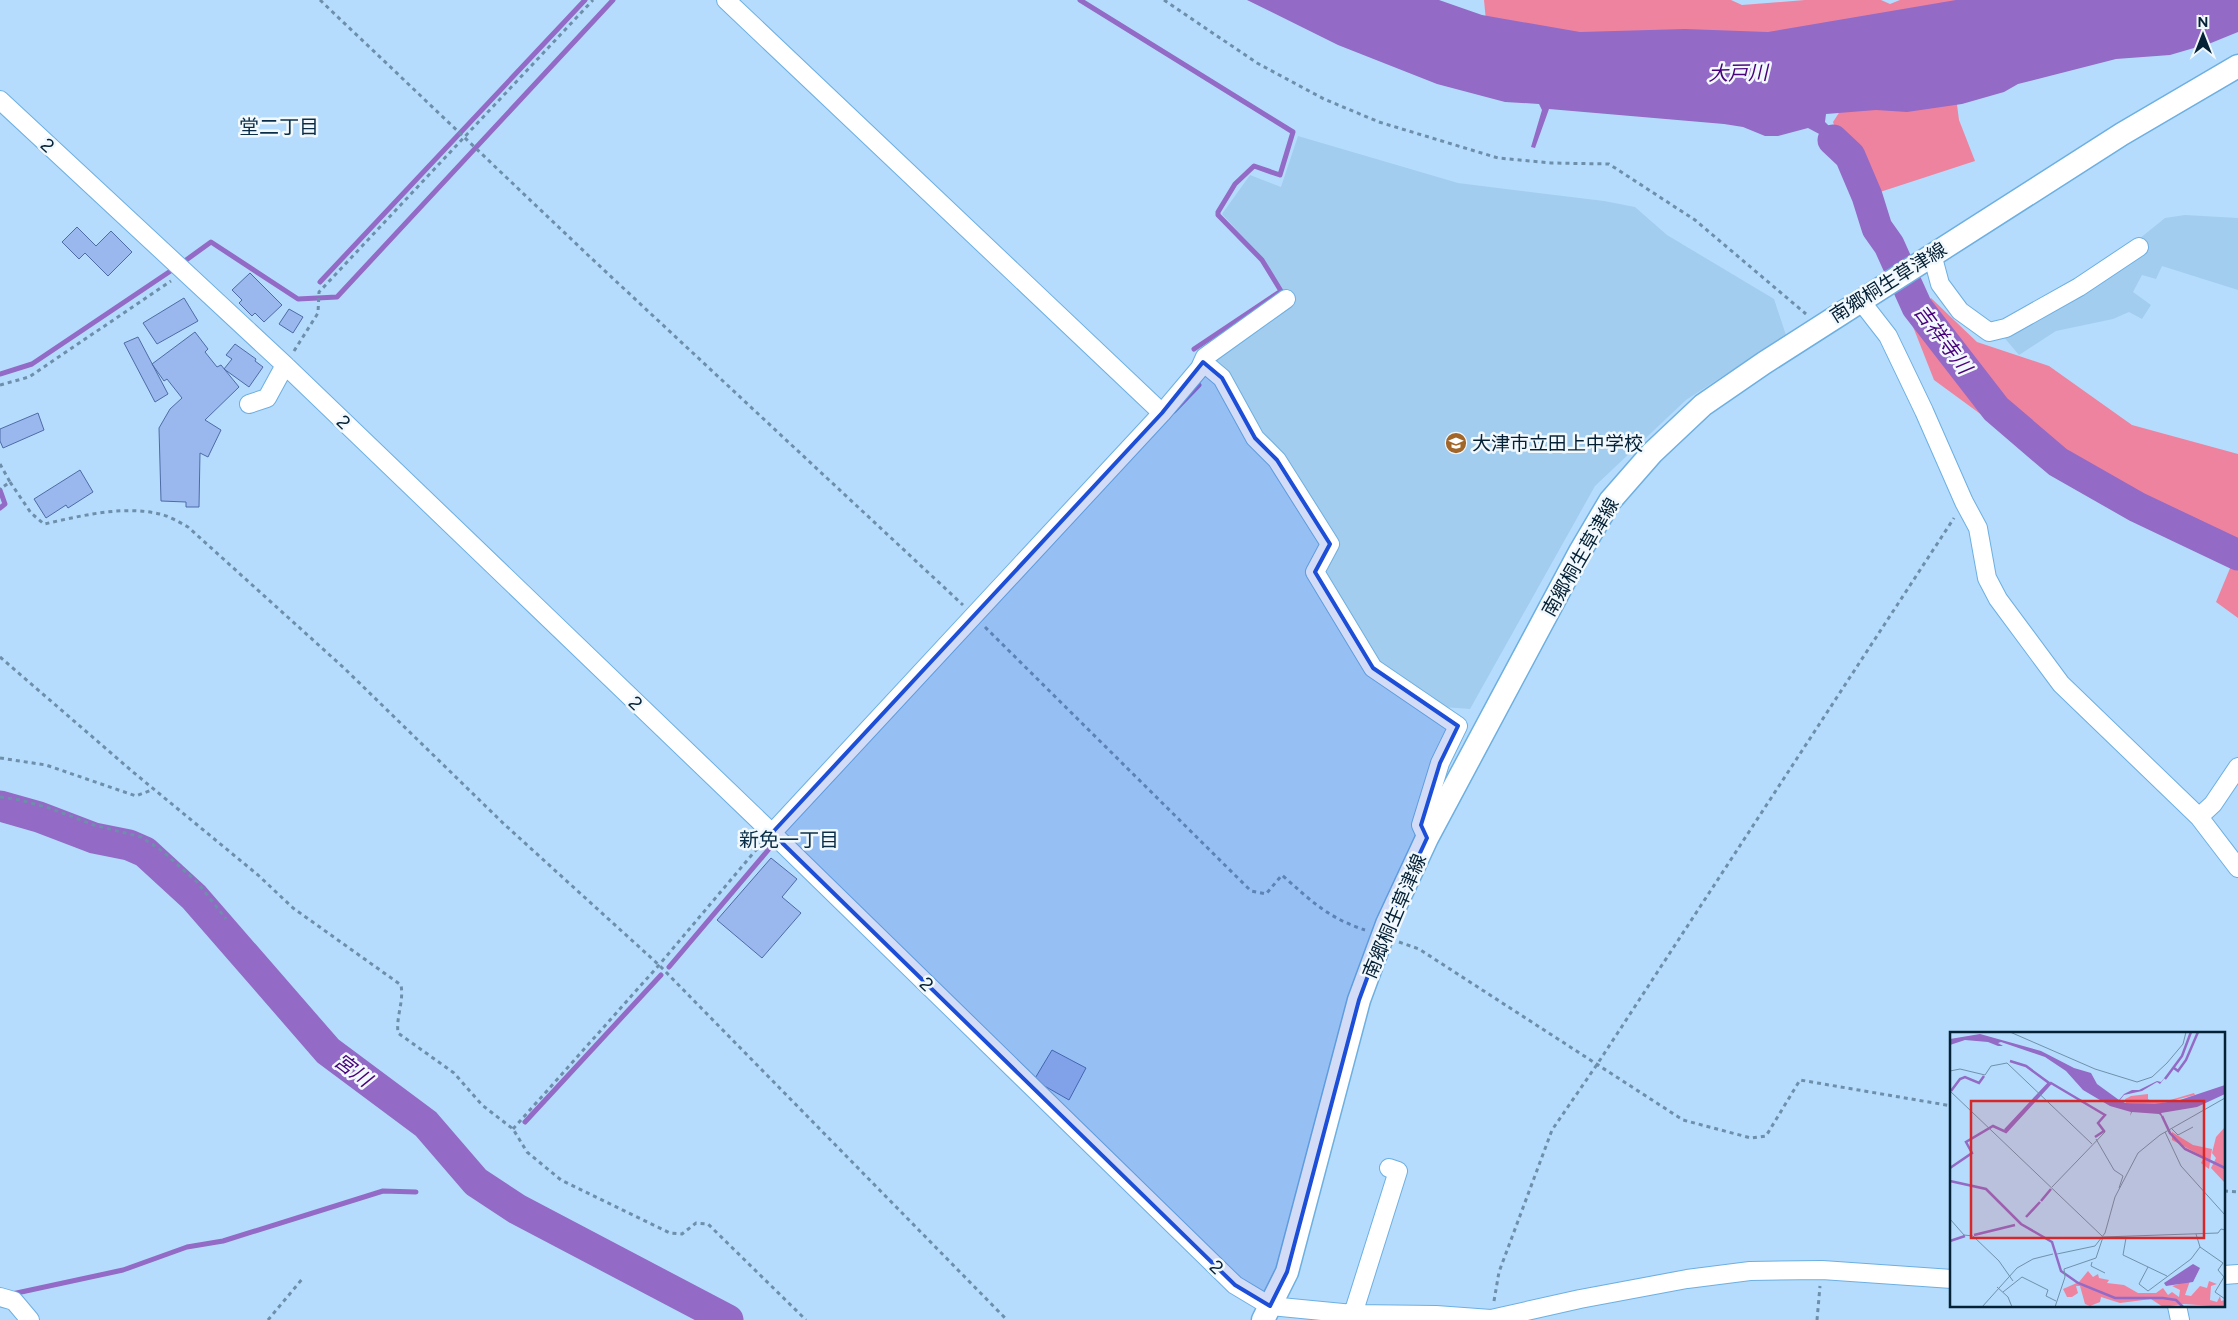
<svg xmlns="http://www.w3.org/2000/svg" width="2238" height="1320" font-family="Figtree,'Noto Sans JP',sans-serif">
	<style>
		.built { fill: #a2cdef }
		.green { fill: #ee83a0 }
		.water { fill: #936ac6 }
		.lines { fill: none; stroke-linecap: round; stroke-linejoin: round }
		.stream { stroke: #936ac6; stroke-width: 5 }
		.river { stroke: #936ac6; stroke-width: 31 }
		.building { fill: #9ab7ee; stroke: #4d6ba7 }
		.minor-casing { stroke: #6dafe2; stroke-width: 20 }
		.major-casing { stroke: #6dafe2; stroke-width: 25 }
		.path { stroke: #6d8fab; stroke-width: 3; stroke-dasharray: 4 4; stroke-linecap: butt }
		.minor { stroke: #fff; stroke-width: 18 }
		.major { stroke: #fff; stroke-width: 22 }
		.marked { fill: #1d4ed8; fill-opacity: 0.2; stroke: #1d4ed8; stroke-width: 4; stroke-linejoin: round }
		.labels { text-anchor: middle; stroke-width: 5; stroke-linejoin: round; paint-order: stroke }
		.street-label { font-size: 19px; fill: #052135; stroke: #f2f9fe }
		.poi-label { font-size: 19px; fill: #052135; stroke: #f2f9fe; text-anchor: start }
		.water-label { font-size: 20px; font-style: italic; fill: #49007a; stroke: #f2f9fe }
		.neighbourhood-label { font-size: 20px; fill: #092d46; stroke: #f2f9fe }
		.inset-river { fill: none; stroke: #936ac6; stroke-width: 2.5 }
		.inset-road { fill: none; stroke: #6f91ac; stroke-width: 1 }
		.view { fill: #d62828; fill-opacity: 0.15; stroke: #d62828; stroke-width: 2.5 }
		.inset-edge { fill: none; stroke: #052135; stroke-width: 2.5 }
	</style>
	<rect width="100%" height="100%" fill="#b5dcfc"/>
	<path class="built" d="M1298 136 1458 183 1604 201 1635 207 1667 235 1774 299 1786 335 1686 400 1595 486 1470 709 1443 707 1380 662 1322 572 1340 543 1214 361 1293 305 1263 259 1222 214 1250 175 1281 187Z
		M2185 215 2238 218V290L2162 266 2156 279 2142 275 2133 292 2151 305 2142 319 2129 312 2113 319 2056 331 2019 355 1997 329 2129 247 2165 218Z"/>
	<path class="green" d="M1484 0H1731L1742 5 1805 0H1881L1890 4 1900 0H1970L1770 36 1580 38 1486 21Z
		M1956 97 1959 120 1975 161 1877 193 1851 173 1833 122 1846 102Z
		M1931 298 1977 342 2049 366 2132 425 2238 454V542L2054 468 1934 380 1910 319Z
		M2238 549V618L2216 602Z"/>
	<path class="water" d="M1247 0H1439L1482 15 1580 32 1685 29 1768 32 1956 0H2238V32L2211 43 2170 55 2116 59 2018 84 2004 92 1962 104 1907 112 1876 110 1826 114 1825 122C1842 138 1853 155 1860 177L1842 154 1829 146 1823 136 1808 128 1778 136H1765L1743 127 1724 124 1549 109 1535 148 1531 147 1542 110 1539 104 1505 102 1437 84 1338 45Z"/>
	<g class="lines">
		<path class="stream" d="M1080 0 1293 132 1280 175 1254 166 1235 184 1218 212V215L1262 260 1281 291 1194 349
			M182 263 211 242 298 299 337 297 613 0
			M320 282 585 0
			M0 374 32 364 175 268
			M1174 411 1199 385
			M0 490 5 504 0 508
			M669 967 769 849
			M525 1122 661 975
			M12 1294 123 1270 187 1247 223 1241 383 1191 416 1192"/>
		<path class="river" d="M1833 140 1850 156 1867 196 1877 228 1889 245 1917 307 1996 409 2058 462 2137 507 2238 555
			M0 806 39 817 94 838 129 845 145 852 194 897 328 1051 426 1124 476 1182 517 1209 728 1320"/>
	</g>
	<path class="building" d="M77 227 96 246 111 231 132 252 108 276 85 253 79 259 62 242Z
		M250 273 282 305 264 322 255 313 252 316 239 303 242 300 232 290Z
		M184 298 198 321 157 344 143 323Z
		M289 309 303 317 293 333 279 324Z
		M195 332 208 349 205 352 217 367 221 365 239 387 205 420 221 430 208 457 200 453 199 507H186V502L161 501 159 428 170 409 182 398 167 379 164 381 152 364Z
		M138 337 168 394 155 402 124 343Z
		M235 344 256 359 255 361 263 367 249 387 224 369 232 359 226 355Z
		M38 413 44 430 3 448 0 441V429Z
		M80 470 93 492 68 508 66 505 46 518 34 499Z
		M771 858 797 879 782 897 801 913 762 958 717 920Z
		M1052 1050 1086 1068 1069 1100 1034 1080Z"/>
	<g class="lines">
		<g class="minor-casing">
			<path id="minor" d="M726 0 1162 413
				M0 100 285 365 772 833 1235 1285 1270 1306 1353 1314 1436 1315 1491 1319 1580 1299 1687 1279 1750 1271 1822 1270 1952 1279
				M1932 254 1940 284 1960 311 1989 332 2006 328 2079 287 2139 247
				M1860 300 1888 336 1924 411 1964 502 1978 528 1987 578 1998 599 2061 684 2199 817 2238 868
				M1203 362 1222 378 1255 438 1277 460 1330 544 1315 572 1373 668 1458 726 1440 763 1421 825 1427 838
				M249 404 267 398 285 365
				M2199 817 2213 804 2238 767
				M772 833 1162 413 1200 368 1205 357 1286 299
				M2224 1275 2238 1274
				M0 1297 14 1301 30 1320
				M2177 1306 2180 1320
				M1353 1314 1398 1171 1389 1168"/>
		</g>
		<g class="major-casing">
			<path id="major" d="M1263 1320 1287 1272 1359 1000 1387 924 1427 838 1581 550 1610 501 1652 453 1703 405 1764 363 2122 134 2238 66"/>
		</g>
		<path class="path" d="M320 0 590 257 963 605
			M1164 0 1257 63 1324 99 1379 122 1498 158 1551 163 1609 164 1695 220 1806 314
			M294 351 318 313 319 292 593 0
			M0 385 29 377 171 281
			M0 464 10 482 0 489
			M10 482 31 513 44 524C81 516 122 505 160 514 169 516 179 522 188 527L344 668 504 824 659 965 1007 1320
			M985 627 1251 891 1266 894 1282 875C1310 900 1328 918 1365 930
			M0 657 133 772 258 875 293 908 401 985C404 1002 396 1016 398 1033L454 1073 482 1105 513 1129 527 1152 561 1180 670 1233 682 1234 696 1223 708 1224 806 1320
			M0 758 46 765 136 796 154 789
			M0 797 20 800 49 808 94 825 141 837 161 850 197 882 226 919
			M1399 942 1419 949 1683 1120 1751 1138 1766 1136 1800 1080 1952 1106
			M513 1129 659 965 761 844
			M2224 1191 2238 1192
			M1494 1301 1499 1272 1552 1130 1598 1063 1954 518
			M268 1320 303 1278
			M1817 1320 1820 1286"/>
		<use href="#minor" class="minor"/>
		<use href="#major" class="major"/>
	</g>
	<path class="marked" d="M1203 362 1222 378 1255 438 1277 460 1330 544 1315 572 1373 668 1458 726 1440 763 1421 825 1427 838 1387 924 1359 1000 1287 1272 1270 1306 1235 1285 772 833 1162 413Z"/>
	<defs>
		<g id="school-disc" transform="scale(1.125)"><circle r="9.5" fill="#a26628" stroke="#f2f9fe"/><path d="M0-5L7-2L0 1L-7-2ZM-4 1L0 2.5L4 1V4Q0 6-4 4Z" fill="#fff"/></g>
	</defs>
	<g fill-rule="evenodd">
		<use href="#school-disc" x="1456" y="443"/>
	</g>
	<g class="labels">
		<g class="street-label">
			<text transform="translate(48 145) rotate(43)" y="7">2</text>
			<text transform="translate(1888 282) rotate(-32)" y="7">南郷桐生草津線</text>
			<text transform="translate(344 422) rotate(44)" y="7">2</text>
			<text transform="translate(1580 557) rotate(-60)" y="7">南郷桐生草津線</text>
			<text transform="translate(636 703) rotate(44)" y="7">2</text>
			<text transform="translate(1394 916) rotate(-67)" y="7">南郷桐生草津線</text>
			<text transform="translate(927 984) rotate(44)" y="7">2</text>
			<text transform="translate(1217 1267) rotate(44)" y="7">2</text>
		</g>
		<g class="poi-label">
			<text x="1472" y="450">大津市立田上中学校</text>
		</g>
		<g class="water-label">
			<text transform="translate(1738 73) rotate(-1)" y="7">大戸川</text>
			<text transform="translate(1943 339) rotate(53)" y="7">吉祥寺川</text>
			<text transform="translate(353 1070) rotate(37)" y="7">宮川</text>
		</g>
		<g class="neighbourhood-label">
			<text x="279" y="134">堂二丁目</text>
			<text x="789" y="847">新免一丁目</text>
		</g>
	</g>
	<g transform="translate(1950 1032)">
		<rect width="275" height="275" fill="#b5dcfc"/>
		<path d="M244 61 245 63 205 73 176 71 175 67 181 64 198 62V67L202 70 217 69ZM275 95V151L261 136 266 126 262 121 266 105ZM222 100 243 113 262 117 259 137 251 131 254 125 222 108ZM138 239 143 245 148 242 149 246 159 248 157 251 174 253 188 261H206L213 256 218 263 222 260 229 265 230 258 222 254 240 249 235 263 241 264 250 254 257 256 259 249 267 252 261 254 260 268 267 270 270 264 271 269 275 268V275L234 272 213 275 201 267 170 271 151 265 150 270 140 274 135 272 130 254H126L128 261 122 265H117L113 257 129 250Z" fill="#ee83a0"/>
		<path d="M30 2 91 19 124 36 141 41 147 52 169 68 174 62 182 58H189L207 49 211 50 217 43 210 52 207 50 192 59 174 63 170 68 175 71 205 72 230 68 275 53V62L247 75 211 81 214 87 209 82 182 80 180 84 181 80 160 74 133 58 116 39 95 25 51 10 48 11 53 14H48L38 10 15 8 0 13V7ZM243 232 250 236 243 250 216 254 214 251Z" fill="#936ac6"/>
		<path class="inset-river" d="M224 36 228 39 236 28 248 0M215 47 232 24 241 0M1 59 10 47 15 45 29 51 34 44M212 84 220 101 235 117 275 136M55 98 99 51 76 34 60 29M0 136 22 121 16 110 43 94 56 100 101 51 155 83 148 91 154 99 145 105M0 149 36 157 71 192 102 210 111 239 128 251 165 266H213L226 268 233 275M91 169 101 157M76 185 90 170M24 203 65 193M0 209 15 204"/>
		<path class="inset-road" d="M60 0 145 37 187 50 202 45 217 31 233 12 236 0M0 39 10 37 35 43 41 34 57 31 142 112M0 59 152 204M222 97 228 103 243 95M215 100 231 134 275 183M146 107 164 138 173 144 169 156M102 155 155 100M0 187 14 203 23 204 49 229 63 249M246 202 250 215 273 231 268 238 274 245 265 260 275 267M153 205 268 201 271 197 275 198M176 206 173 223 217 244M107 222 145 214 155 201 165 165 188 121 210 103 275 66M142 230 141 234 155 241M198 235 189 252 198 259 241 227 250 215M47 255 58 265 62 275M53 260 72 245 98 258 96 264 106 269M32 275 67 236 83 227 103 222M105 275 115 245 114 237 146 226 153 205"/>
		<path class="view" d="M21 69H254V206H21Z"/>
		<rect width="275" height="275" class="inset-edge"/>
	</g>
	<g transform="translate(2203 35)" stroke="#f2f9fe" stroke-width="4" paint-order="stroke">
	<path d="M0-4L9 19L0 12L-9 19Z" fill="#052135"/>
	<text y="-8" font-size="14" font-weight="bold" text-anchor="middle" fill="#052135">N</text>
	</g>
</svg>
